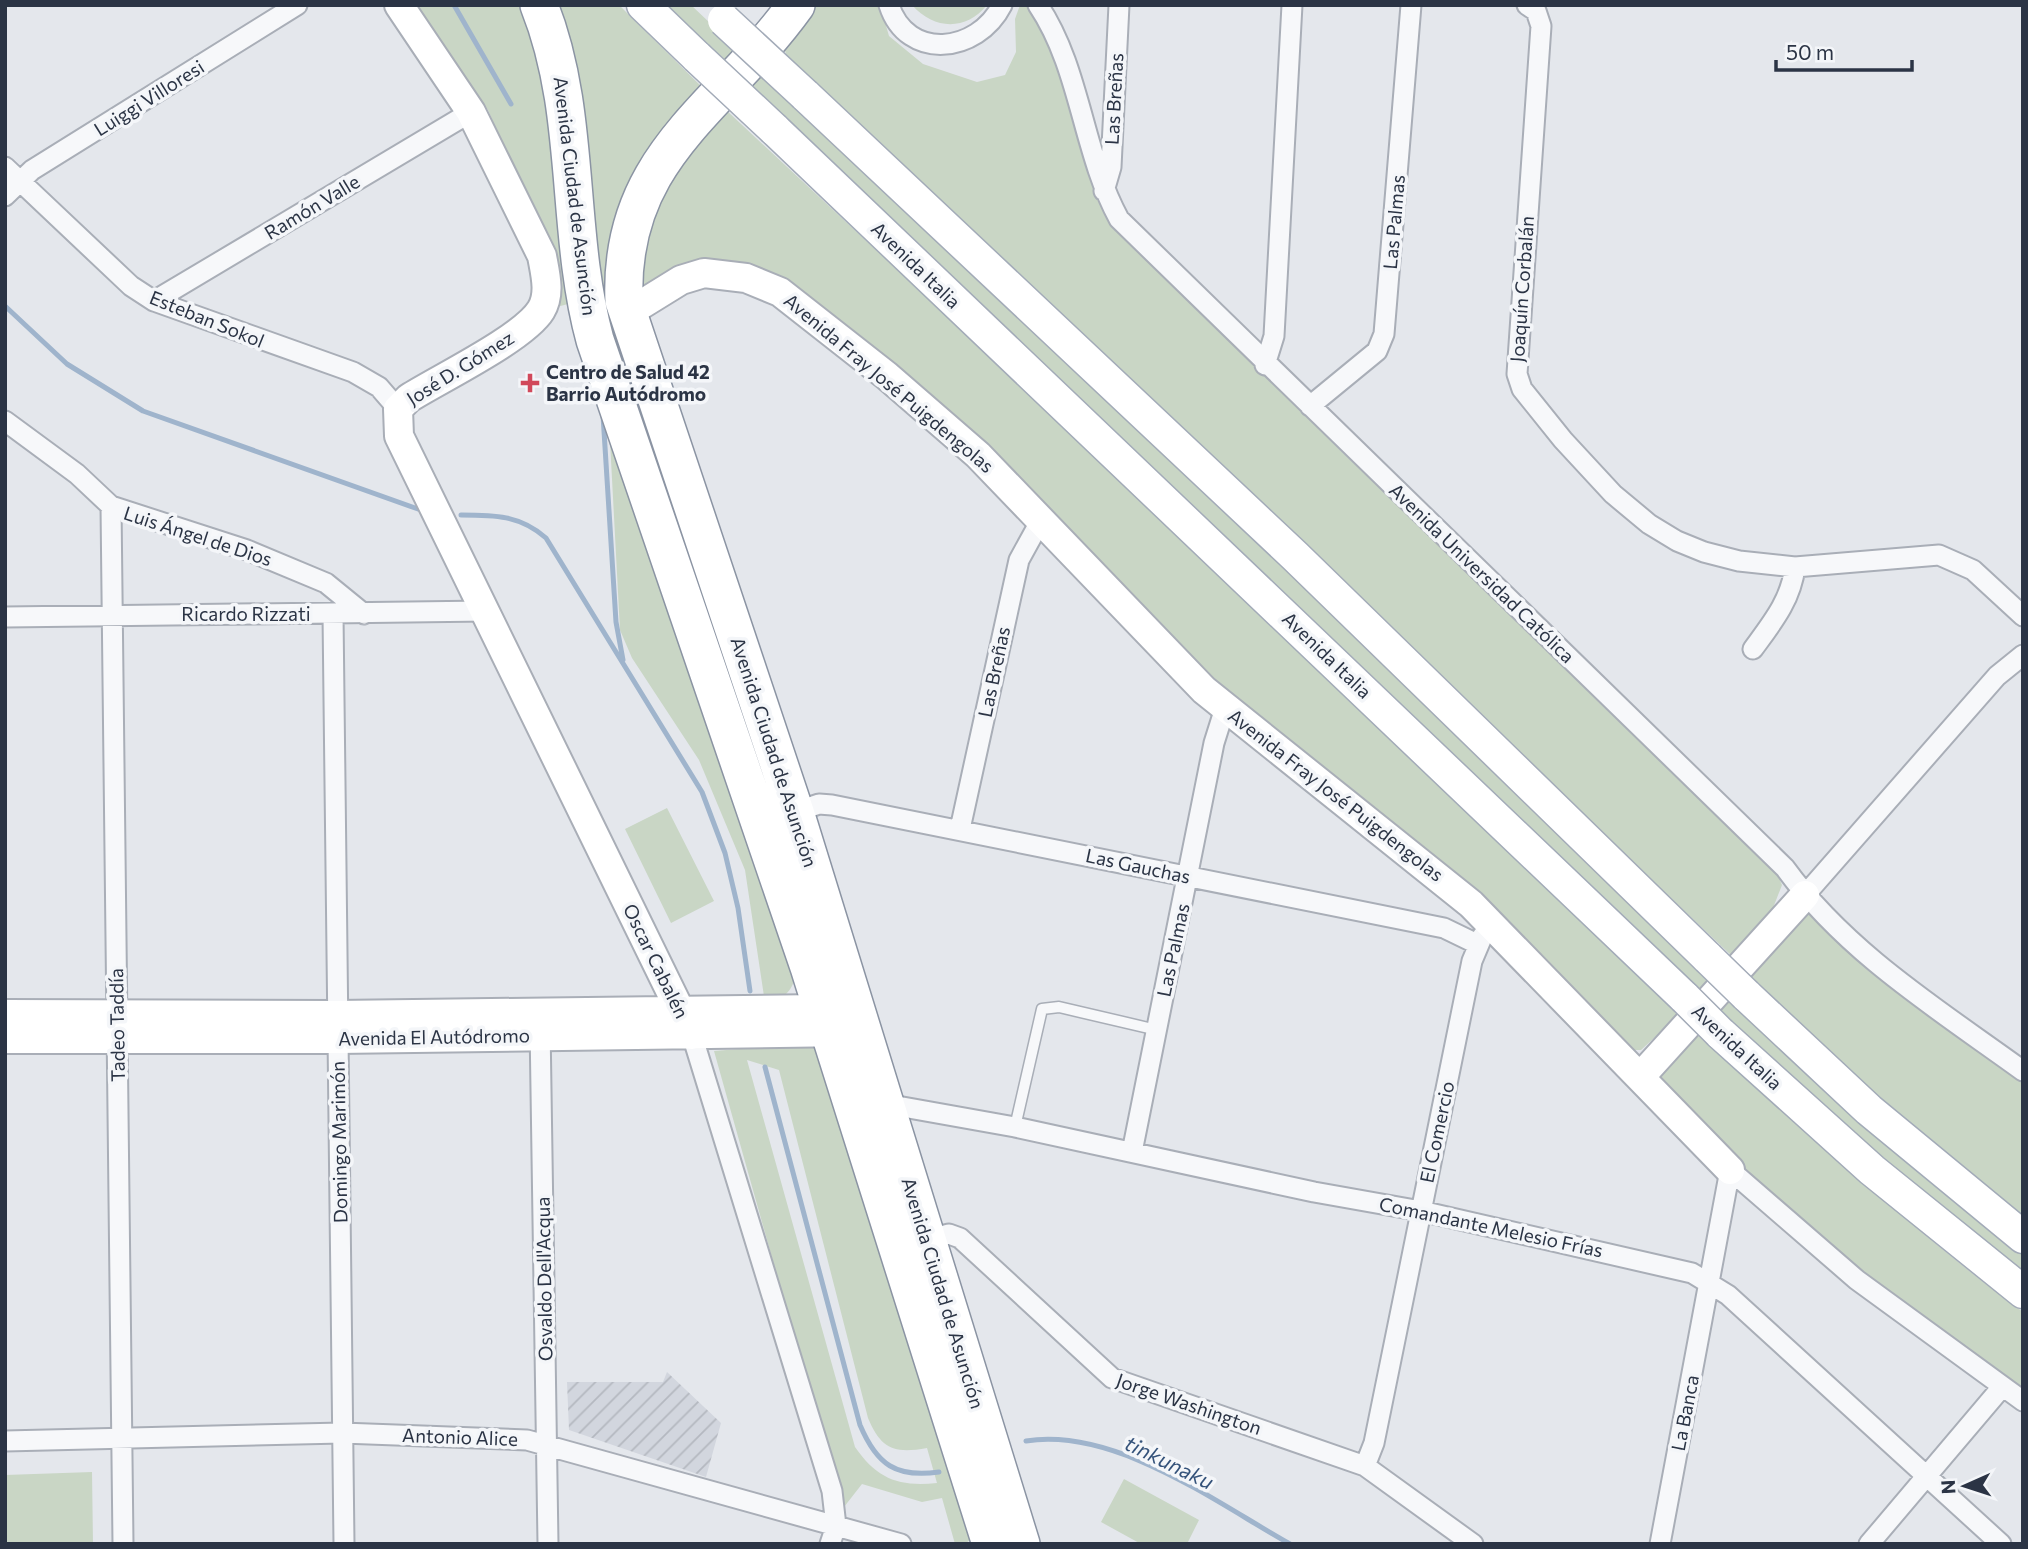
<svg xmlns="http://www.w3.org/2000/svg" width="2028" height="1549" font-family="Commissioner,sans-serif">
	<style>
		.industrial { fill: url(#industrial-furrows) }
		.green { fill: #c9d6c5; fill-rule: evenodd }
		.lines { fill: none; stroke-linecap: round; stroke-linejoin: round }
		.stream { stroke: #9fb4cc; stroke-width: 5 }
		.lane-casing { stroke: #a9aeb7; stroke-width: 13 }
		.street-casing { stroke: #a9aeb7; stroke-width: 23 }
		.secondary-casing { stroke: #a9aeb7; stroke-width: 32 }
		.primary-casing { stroke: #a3abb8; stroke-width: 35 }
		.highway-casing { stroke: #8b94a3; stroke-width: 40 }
		.lane { stroke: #f7f8fa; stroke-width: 10 }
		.street { stroke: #f7f8fa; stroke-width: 19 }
		.secondary { stroke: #fff; stroke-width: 28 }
		.primary { stroke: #fff; stroke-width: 32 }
		.highway { stroke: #fff; stroke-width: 37 }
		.primary-bridge-casing { stroke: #a3abb8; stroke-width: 35; stroke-linecap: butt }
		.primary-bridge { stroke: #fff; stroke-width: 32 }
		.poi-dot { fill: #d1495b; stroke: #f4f6f9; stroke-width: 2.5 }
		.labels { text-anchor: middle; stroke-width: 7; stroke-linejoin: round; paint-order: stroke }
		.street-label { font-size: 19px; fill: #2b3445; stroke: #f4f6f9 }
		.poi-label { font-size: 19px; font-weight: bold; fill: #2b3445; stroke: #f4f6f9; text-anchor: start }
		.water-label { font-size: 21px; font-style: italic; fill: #34527a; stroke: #f4f6f9 }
	</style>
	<defs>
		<pattern id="industrial-furrows" width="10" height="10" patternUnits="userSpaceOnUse" patternTransform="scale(1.75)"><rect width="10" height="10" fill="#d2d6de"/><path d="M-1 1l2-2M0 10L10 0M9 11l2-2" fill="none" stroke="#b4b8c0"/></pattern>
	</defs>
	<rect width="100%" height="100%" fill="#e4e7ec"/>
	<path class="industrial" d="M667 1372 721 1423 706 1477 569 1430 567 1382H663Z"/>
	<path class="green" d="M411 5H522L545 61 572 229 796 975C791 993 784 999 765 1003L745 870 699 760 632 658 620 630 609 422 575 302 557 307 558 273 488 110Z
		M553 5H619L712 97 623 244 841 994 830 998 627 384 603 299Z
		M659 5H691L1932 1182 2023 1254V1283L1869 1155Z
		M817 5H880L889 36 923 64 977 82 1005 75 1016 52 1015 19 1020 5H1031L1051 42 1070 112 1100 204 1122 233 1344 454 1772 861 1782 885 1773 908 1734 958 790 65 784 48Z
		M912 5H987C966 31 934 30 912 5Z
		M725 109 1176 530 1679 1015 1641 1050H1630L1496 914 1372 806 1238 709 763 273 640 302 637 260 652 204Z
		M667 808 714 901 671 923 625 829Z
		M1807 913 1904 993 2023 1081V1215C1923 1144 1835 1060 1748 974Z
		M1700 1029C1804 1127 1907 1227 2023 1312V1390L1855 1270 1775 1202 1666 1088 1661 1076 1665 1064Z
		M790 1045 813 1046 825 1055 971 1539 965 1544H955L942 1498 922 1502 862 1484 844 1507 836 1468 808 1386 714 1051ZM747 1060 779 1070 868 1418C881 1449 894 1454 927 1448L937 1483C899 1487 877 1479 855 1447Z
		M92 1472 93 1544H5V1475Z
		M1124 1479 1199 1520 1187 1544H1141L1101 1522Z"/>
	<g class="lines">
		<path class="stream" d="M454 5 511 104
			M5 306 67 364 143 411 418 509
			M603 415 616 622 623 660
			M461 515C494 515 520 515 546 538L702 792 725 853 738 908 750 991
			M765 1067 860 1425C877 1465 896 1478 939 1472
			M1026 1441C1115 1427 1215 1502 1290 1544"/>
		<g class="lane-casing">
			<path id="lane" d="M1015 1127 1042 1009 1059 1007 1157 1030"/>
		</g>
		<g class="street-casing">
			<path id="street" d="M889 5C907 61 977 54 1002 5
				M1038 5C1081 69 1082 151 1119 219L1785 868C1847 953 1939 1010 2023 1071
				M1527 5 1536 11 1541 26 1517 374 1522 389 1563 440 1613 494 1649 524 1677 541 1704 552 1739 561 1795 567 1939 555 1973 570 2023 616
				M5 167 131 286 154 301 353 372 379 387 398 409
				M1104 191 1111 167 1119 5
				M5 196 32 170 297 5
				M154 301 471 112
				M1265 365 1274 336 1292 5
				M1310 406 1377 351 1384 334 1411 5
				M5 421 77 474 111 506 247 550 326 583 364 614
				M111 506 123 1544
				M333 614 344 1544
				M5 617 487 611
				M1753 649C1772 623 1791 600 1795 567
				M795 812 819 804 832 805 1444 928 1477 944
				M960 829 1019 560 1041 520
				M1805 895 1997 676 2023 655
				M540 1025 548 1544
				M692 1035 832 1491 836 1526 830 1544
				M886 1104 1015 1127 1314 1192 1421 1211 1692 1273 1728 1295 2001 1544
				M1132 1152 1214 743 1225 708
				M1730 1170 1857 1280 2023 1401
				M929 1239 949 1234 960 1238 1112 1378 1365 1466 1473 1544
				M5 1441 342 1433 527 1440 901 1544
				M1365 1466 1374 1443 1472 961 1483 935
				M1660 1544 1730 1170
				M1869 1544 2002 1387"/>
		</g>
		<g class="secondary-casing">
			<path id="secondary" d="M399 5 471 112 542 256C545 273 551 294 541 310 524 338 439 379 409 398L398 409 399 436 692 1035
				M626 314 681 280 704 273 746 278 780 292 887 376 978 455 1204 690 1471 904 1730 1170
				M5 1014 336 1015 822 1009 839 1004
				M5 1039H338L849 1032
				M1641 1076 1805 895"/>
		</g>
		<g class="primary-casing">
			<path id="primary" d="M643 5 697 57
				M805 95 1295 556 1708 958
				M774 129 1685 998
				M1746 995 1869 1110 2023 1237
				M1720 1033 1872 1170 2023 1292"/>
		</g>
		<g class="highway-casing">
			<path id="highway" d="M539 5C582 112 565 230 595 340L809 967 991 1544
				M796 5C722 108 618 156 624 301L795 812 1021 1544"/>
		</g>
		<use href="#lane" class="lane"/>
		<use href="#street" class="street"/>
		<use href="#secondary" class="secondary"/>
		<use href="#primary" class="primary"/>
		<use href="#highway" class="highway"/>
		<g class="primary-bridge-casing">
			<path id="primary-bridge" d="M724 20 805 95
				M697 57 774 129
				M1708 958 1746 995
				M1685 998 1720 1033"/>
		</g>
		<use href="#primary-bridge" class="primary-bridge"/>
	</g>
	<path class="poi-dot" d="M526.5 372.5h7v7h7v7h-7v7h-7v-7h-7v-7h7z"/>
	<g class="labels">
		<g class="street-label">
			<text transform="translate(149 98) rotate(-32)" y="7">Luiggi Villoresi</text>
			<text transform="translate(1114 99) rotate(-87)" y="7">Las Breñas</text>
			<text transform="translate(575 196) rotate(83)" y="7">Avenida Ciudad de Asunción</text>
			<text transform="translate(312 207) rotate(-31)" y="7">Ramón Valle</text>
			<text transform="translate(1394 222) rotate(-85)" y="7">Las Palmas</text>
			<text transform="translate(916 265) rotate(44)" y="7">Avenida Italia</text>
			<text transform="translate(1522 289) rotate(-86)" y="7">Joaquín Corbalán</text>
			<text transform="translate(207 319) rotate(22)" y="7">Esteban Sokol</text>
			<text transform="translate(460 368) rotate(-32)" y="7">José D. Gómez</text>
			<text transform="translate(889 383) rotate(40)" y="7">Avenida Fray José Puigdengolas</text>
			<text transform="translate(198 536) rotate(18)" y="7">Luis Ángel de Dios</text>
			<text transform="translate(1482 573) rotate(44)" y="7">Avenida Universidad Católica</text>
			<text x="246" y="621">Ricardo Rizzati</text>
			<text transform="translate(1327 655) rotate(44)" y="7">Avenida Italia</text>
			<text transform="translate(994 672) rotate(-78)" y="7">Las Breñas</text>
			<text transform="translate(774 752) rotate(72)" y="7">Avenida Ciudad de Asunción</text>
			<text transform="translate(1336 795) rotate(38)" y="7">Avenida Fray José Puigdengolas</text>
			<text transform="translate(1138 866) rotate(12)" y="7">Las Gauchas</text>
			<text transform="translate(1173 950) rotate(-78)" y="7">Las Palmas</text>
			<text transform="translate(656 961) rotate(64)" y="7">Oscar Cabalén</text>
			<text transform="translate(117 1025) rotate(-91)" y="7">Tadeo Taddía</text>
			<text transform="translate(434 1037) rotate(-1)" y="7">Avenida El Autódromo</text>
			<text transform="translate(1737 1047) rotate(43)" y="7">Avenida Italia</text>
			<text transform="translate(1437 1132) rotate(-78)" y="7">El Comercio</text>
			<text transform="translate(339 1142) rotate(-91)" y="7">Domingo Marimón</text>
			<text transform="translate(1491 1227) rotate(12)" y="7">Comandante Melesio Frías</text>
			<text transform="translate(544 1279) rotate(-91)" y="7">Osvaldo Dell'Acqua</text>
			<text transform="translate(943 1293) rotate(73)" y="7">Avenida Ciudad de Asunción</text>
			<text transform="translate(1189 1404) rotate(19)" y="7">Jorge Washington</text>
			<text transform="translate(1685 1413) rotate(-79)" y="7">La Banca</text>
			<text transform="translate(460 1437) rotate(2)" y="7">Antonio Alice</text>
		</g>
		<g class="poi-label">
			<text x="546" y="379">Centro de Salud 42<tspan x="546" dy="22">Barrio Autódromo</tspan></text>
		</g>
		<g class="water-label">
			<text transform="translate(1169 1463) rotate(26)" y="7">tinkunaku</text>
		</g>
	</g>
	<rect width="2028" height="1549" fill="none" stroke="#2b3445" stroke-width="14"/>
	<g transform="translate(1965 1486) rotate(267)" stroke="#f4f6f9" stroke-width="5" paint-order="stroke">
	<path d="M0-5L12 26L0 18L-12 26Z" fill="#2b3445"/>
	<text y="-10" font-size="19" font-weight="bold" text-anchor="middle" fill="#2b3445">N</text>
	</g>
	<path d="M1776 60v10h136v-10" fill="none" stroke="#2b3445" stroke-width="3.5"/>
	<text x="1786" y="60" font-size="21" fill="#2b3445" stroke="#f4f6f9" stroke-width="5" paint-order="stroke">50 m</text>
</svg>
